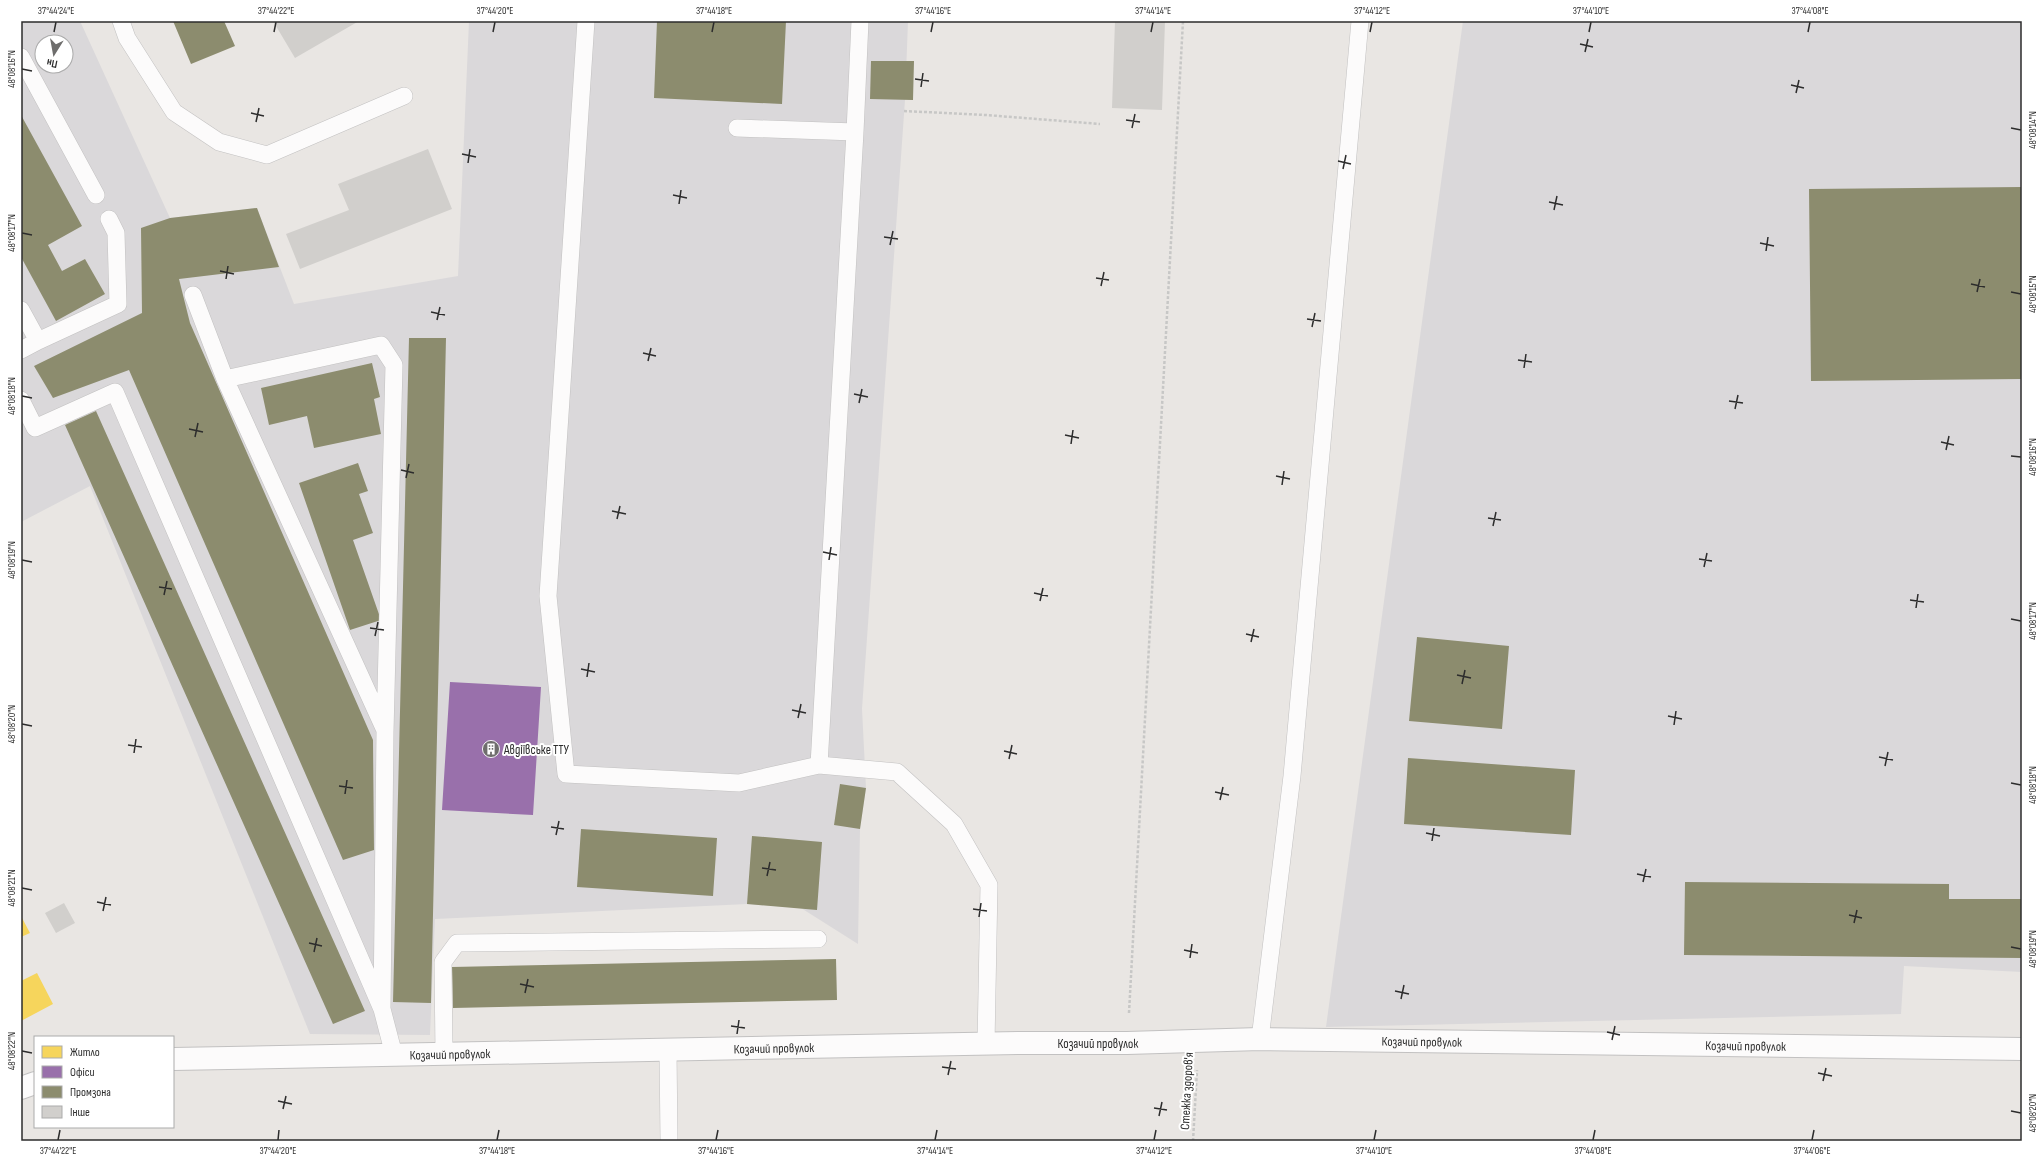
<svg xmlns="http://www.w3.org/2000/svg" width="2043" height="1162" font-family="'Sofia Sans Condensed',sans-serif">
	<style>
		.industrial { fill: #dad8da; fill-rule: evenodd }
		.homes { fill: #f6d55c }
		.offices { fill: #9970ab }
		.industry { fill: #8c8c6e }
		.building { fill: #d1cfcc }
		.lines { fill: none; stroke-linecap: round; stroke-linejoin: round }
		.service-casing { stroke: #c2c1c1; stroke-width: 18 }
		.minor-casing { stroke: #c2c1c1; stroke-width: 24 }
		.path { stroke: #c7c7c6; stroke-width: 2.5; stroke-dasharray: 3 2; stroke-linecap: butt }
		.service { stroke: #fcfbfb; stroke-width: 17 }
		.minor { stroke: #fcfbfb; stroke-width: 22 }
		.ticks { fill: none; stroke: #2c2c2c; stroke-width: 1.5 }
		.labels { text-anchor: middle; stroke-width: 4; stroke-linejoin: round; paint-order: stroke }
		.poi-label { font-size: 13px; fill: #2c2c2c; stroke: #fff; text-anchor: start }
		.street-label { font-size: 13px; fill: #2c2c2c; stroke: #fff }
		.neatline { fill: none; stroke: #2c2c2c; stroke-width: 1.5 }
		.ticks-label { font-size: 10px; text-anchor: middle; fill: #2c2c2c }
	</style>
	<rect width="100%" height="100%" fill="#e9e6e3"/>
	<path class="industrial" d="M21 21H80L170 218 257 208 294 304 458 276 469 21H908L905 100 862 709 866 788 860 829 858 944 801 908 747 904 435 919 430 1035 310 1034 90 486 21 522ZM42 42H66V66H42Z
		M1463 21H2022V972L1904 966 1901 1014 1326 1027Z"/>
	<path class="homes" d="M21 916 30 933 21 937Z
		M37 973 53 1004 21 1021V981Z"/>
	<path class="offices" d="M450 682 541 687 533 815 442 810Z"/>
	<path class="industry" d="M173 21H224L235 46 191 64Z
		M657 21H786L782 104 654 98Z
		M871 61H914L913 100 870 99Z
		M21 115 82 226 48 245 62 271 85 259 105 294 56 321 21 257Z
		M2022 187V379L1811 381 1809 189Z
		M257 208 279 267 179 279 190 323 373 740 374 850 343 860 129 370 53 398 34 366 142 313 141 228 170 218Z
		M409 338H446L431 1003 393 1002Z
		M372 363 380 397 374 399 381 434 314 448 307 416 269 425 261 388Z
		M96 411 365 1011 333 1024 65 425Z
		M358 463 368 491 359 494 373 533 353 540 381 620 350 630 299 483Z
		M1417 637 1509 646 1502 729 1409 721Z
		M1408 758 1575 770 1571 835 1404 824Z
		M840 784 866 788 860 829 834 825Z
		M581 829 717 838 713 896 577 887Z
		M752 836 822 842 817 910 747 904Z
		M1685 882 1949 884V899H2022V958L1684 955Z
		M836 959 837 1000 453 1008 452 967Z"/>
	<path class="building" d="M273 21H359L295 58Z
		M1115 21H1165L1162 110 1112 108Z
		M428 149 452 209 300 269 286 234 349 210 338 184Z
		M64 903 75 923 56 933 45 913Z"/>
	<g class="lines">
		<g class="service-casing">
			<path id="service" d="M121 21 127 38 174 112 219 142 267 155 404 96
				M586 21 548 596 566 774 739 783 819 765 897 772 954 824 989 885 986 1044
				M21 57 96 195
				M737 128 855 132 819 765
				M855 132 860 21
				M193 295 225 379 381 345 394 365 385 732 382 1009
				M21 310 38 341 21 350
				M38 341 118 304 116 233 109 219
				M225 379 384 728
				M21 400 35 428 115 392 382 1009 394 1055
				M1260 1039 1292 776 1360 21
				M668 1050 669 1141
				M444 1054 443 962 457 943 818 939"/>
		</g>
		<g class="minor-casing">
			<g id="minor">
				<path id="s1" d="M173 1059 1018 1043H1127L1260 1039 2022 1049"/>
				<path d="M21 1088 35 1083"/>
			</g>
		</g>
		<path class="path" d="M904 111 986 115 1100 124
			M1129 1013 1183 21
			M1193 1141 1197 1070"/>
		<use href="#service" class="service"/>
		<use href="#minor" class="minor"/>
	</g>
	<path class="ticks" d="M54 32 56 22M274 32 276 22M493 32 495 22M712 32 714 22M931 32 933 22M1151 32 1153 22M1370 32 1372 22M1589 32 1591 22M1808 32 1810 22M1580 44 1593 47M1585 52 1588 39M22 69 32 71M915 79 929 81M1791 85 1804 88M921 87 923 73M1796 93 1799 80M251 113 264 116M1126 120 1140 122M256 122 259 108M1132 128 1135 114M2011 128 2021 130M462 154 476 157M1338 161 1351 164M468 163 470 149M1343 169 1346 155M673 195 687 198M1549 202 1563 205M679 204 681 190M1554 210 1557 196M22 233 32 235M884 237 898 239M1760 243 1774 246M890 245 893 231M1766 251 1768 237M220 271 234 274M1096 278 1109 280M226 279 228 266M1971 284 1985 287M1101 286 1104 272M1977 292 1980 279M2011 292 2021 294M431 312 445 315M1307 319 1321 321M437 320 440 307M1312 327 1315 313M643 353 656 356M1518 360 1532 362M648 361 651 348M1524 368 1526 354M854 394 868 397M22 396 32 398M1729 401 1743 403M859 403 862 389M1735 409 1738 395M189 429 203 432M1065 435 1079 438M195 437 198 423M1941 442 1954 445M1071 444 1073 430M1946 450 1949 436M2011 456 2021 457M401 470 414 473M1276 476 1290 479M406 478 409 464M1282 485 1284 471M612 511 626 514M1488 518 1501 520M617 519 620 506M1493 526 1496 512M823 552 837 555M1699 559 1712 561M22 560 32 562M829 560 831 547M1704 567 1707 553M159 587 172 589M1034 593 1048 596M164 595 167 581M1910 600 1924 602M1040 601 1043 588M1916 608 1918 594M2011 619 2021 621M370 628 384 630M1246 634 1259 637M375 636 378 622M1251 642 1254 629M581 669 595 672M1457 675 1471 678M587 677 589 663M1462 684 1465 670M792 710 806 713M1668 716 1682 719M798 718 801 704M22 724 32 726M1674 725 1676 711M128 745 142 747M1004 751 1017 754M134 753 136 739M1879 757 1893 760M1009 759 1012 745M1885 766 1888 752M2011 783 2021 785M339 786 353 788M1215 792 1229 795M345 794 347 780M1220 800 1223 787M551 827 564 829M1426 833 1440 836M556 835 559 821M1432 841 1434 828M762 868 776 870M1637 874 1651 877M767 876 770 862M1643 882 1646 869M22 888 32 890M97 902 111 905M973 909 987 911M103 911 106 897M1849 915 1862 918M979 917 981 903M1854 923 1857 910M309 943 322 946M2011 947 2021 949M1184 950 1198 953M314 952 317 938M1190 958 1192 944M520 984 534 987M1395 991 1409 994M525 993 528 979M1401 999 1404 985M731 1026 745 1028M1607 1032 1620 1035M737 1034 739 1020M1612 1040 1615 1026M22 1051 32 1053M942 1067 956 1069M1818 1073 1832 1076M948 1075 951 1061M1823 1081 1826 1068M278 1101 292 1104M1154 1108 1167 1110M283 1109 286 1096M2011 1111 2021 1113M1159 1116 1162 1102M58 1140 60 1130M278 1140 279 1130M497 1140 499 1130M716 1140 718 1130M935 1140 937 1130M1154 1140 1156 1130M1374 1140 1376 1130M1593 1140 1595 1130M1812 1140 1814 1130"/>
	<defs>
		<g id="building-disc" transform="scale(0.9)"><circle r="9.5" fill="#6e6d6c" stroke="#fff"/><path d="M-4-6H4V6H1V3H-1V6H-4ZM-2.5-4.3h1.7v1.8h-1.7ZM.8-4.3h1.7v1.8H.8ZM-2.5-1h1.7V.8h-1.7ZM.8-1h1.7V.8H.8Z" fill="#fff"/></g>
	</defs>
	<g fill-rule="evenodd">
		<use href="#building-disc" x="491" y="749"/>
	</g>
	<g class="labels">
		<g class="poi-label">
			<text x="504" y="754">Авдіївське ТТУ</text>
		</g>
		<g class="street-label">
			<text dy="5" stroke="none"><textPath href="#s1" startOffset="1249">Козачий провулок</textPath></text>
			<text dy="5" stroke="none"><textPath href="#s1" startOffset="925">Козачий провулок</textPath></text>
			<text dy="5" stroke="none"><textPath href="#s1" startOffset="1573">Козачий провулок</textPath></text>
			<text dy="5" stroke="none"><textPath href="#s1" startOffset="601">Козачий провулок</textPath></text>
			<text dy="5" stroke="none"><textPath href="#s1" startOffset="277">Козачий провулок</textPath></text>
			<text transform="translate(1186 1091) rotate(-87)" y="5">Стежка здоров'я</text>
		</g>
	</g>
	<rect width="2043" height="1162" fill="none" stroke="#ffffff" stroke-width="44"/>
	<rect x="34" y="1036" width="140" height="92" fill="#ffffff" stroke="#ababab"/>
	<rect x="42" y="1046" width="20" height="12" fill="#f6d55c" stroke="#ababab"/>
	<text x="70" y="1056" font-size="12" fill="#2c2c2c">Житло</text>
	<rect x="42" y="1066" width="20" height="12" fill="#9970ab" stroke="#ababab"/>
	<text x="70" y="1076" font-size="12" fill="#2c2c2c">Офіси</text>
	<rect x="42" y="1086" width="20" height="12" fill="#8c8c6e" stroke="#ababab"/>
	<text x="70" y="1096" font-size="12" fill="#2c2c2c">Промзона</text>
	<rect x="42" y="1106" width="20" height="12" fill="#d1cfcc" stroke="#ababab"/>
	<text x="70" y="1116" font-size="12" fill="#2c2c2c">Інше</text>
	<g transform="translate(54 54) rotate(191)"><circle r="19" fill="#ffffff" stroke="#ababab"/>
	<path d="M0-3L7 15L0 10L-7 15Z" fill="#6e6d6c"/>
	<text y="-6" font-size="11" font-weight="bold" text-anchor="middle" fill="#2c2c2c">Пн</text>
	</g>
	<rect x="22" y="22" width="1999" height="1118" class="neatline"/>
	<g class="ticks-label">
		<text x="56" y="14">37°44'24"E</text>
		<text x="276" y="14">37°44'22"E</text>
		<text x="495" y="14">37°44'20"E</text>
		<text x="714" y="14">37°44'18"E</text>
		<text x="933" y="14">37°44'16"E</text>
		<text x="1153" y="14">37°44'14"E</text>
		<text x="1372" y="14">37°44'12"E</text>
		<text x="1591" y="14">37°44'10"E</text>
		<text x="1810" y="14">37°44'08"E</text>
		<text transform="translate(11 69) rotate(-90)" y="4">48°08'16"N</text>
		<text transform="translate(2032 130) rotate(-90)" y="4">48°08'14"N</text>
		<text transform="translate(11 233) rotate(-90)" y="4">48°08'17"N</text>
		<text transform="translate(2032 294) rotate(-90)" y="4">48°08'15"N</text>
		<text transform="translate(11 396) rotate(-90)" y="4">48°08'18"N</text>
		<text transform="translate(2032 457) rotate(-90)" y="4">48°08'16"N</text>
		<text transform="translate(11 560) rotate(-90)" y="4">48°08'19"N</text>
		<text transform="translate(2032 621) rotate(-90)" y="4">48°08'17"N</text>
		<text transform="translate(11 724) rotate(-90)" y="4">48°08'20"N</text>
		<text transform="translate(2032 785) rotate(-90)" y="4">48°08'18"N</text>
		<text transform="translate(11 888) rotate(-90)" y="4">48°08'21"N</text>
		<text transform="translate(2032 949) rotate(-90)" y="4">48°08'19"N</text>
		<text transform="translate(11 1051) rotate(-90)" y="4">48°08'22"N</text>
		<text transform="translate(2032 1113) rotate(-90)" y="4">48°08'20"N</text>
		<text x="58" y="1154">37°44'22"E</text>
		<text x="278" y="1154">37°44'20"E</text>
		<text x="497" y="1154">37°44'18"E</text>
		<text x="716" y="1154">37°44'16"E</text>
		<text x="935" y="1154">37°44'14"E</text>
		<text x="1154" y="1154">37°44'12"E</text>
		<text x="1374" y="1154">37°44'10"E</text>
		<text x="1593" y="1154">37°44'08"E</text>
		<text x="1812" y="1154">37°44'06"E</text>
	</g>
</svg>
